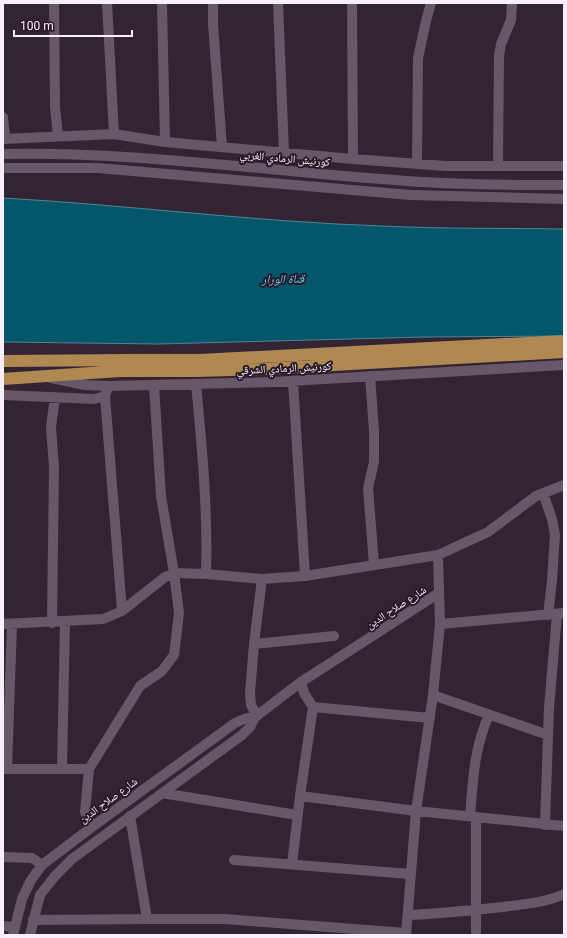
<svg xmlns="http://www.w3.org/2000/svg" width="567" height="938" font-family="Roboto,'Noto Naskh Arabic',sans-serif">
	<style>
		.water { fill: #04576b; stroke: #4e8596 }
		.lines { fill: none; stroke-linecap: round; stroke-linejoin: round }
		.minor { stroke: #685769; stroke-width: 10 }
		.major { stroke: #b08852; stroke-width: 12 }
		.labels { text-anchor: middle; stroke-width: 4; stroke-linejoin: round; paint-order: stroke }
		.street-label { font-size: 11px; fill: #f9effa; stroke: #291a2a }
		.water-label { font-size: 12px; font-style: italic; fill: #6dd5f5; stroke: #291a2a }
	</style>
	<rect width="100%" height="100%" fill="#332434"/>
	<path class="water" d="M3 198C130 205 256 222 383 226 443 229 504 228 564 229V336L425 337 159 344 3 342Z"/>
	<g class="lines">
		<path class="minor" d="M54 3 55 107 58 136
			M107 3 114 134
			M162 3 165 142
			M213 3V24L222 147
			M278 3 284 153
			M352 3 353 159
			M3 117 5 138
			M3 139 114 134 165 142 353 159 445 166H564
			M3 154C138 151 272 172 407 181 459 185 512 185 564 185
			M417 163 418 58 426 21 431 3
			M498 166 499 56 501 44 511 20 512 3
			M3 168H98L410 195 564 199
			M370 376 374 431V462L368 488 374 565
			M51 378 85 385 108 386 273 382 564 365
			M293 381 305 576
			M196 384C202 447 208 510 206 574
			M3 395 94 399 105 396 107 390
			M105 396 122 611
			M543 493 552 519 555 535 552 581 548 615
			M52 623 54 467 51 427 55 397
			M3 624 103 619 122 611 165 577 174 573 206 574 262 579 305 576 438 555 488 532 536 496 564 485
			M440 624 564 613
			M254 644 334 636
			M433 695 548 735
			M313 707 430 718
			M257 716 251 705 250 693 254 644 262 579
			M3 769H89
			M7 769 12 625
			M62 769 65 622
			M162 793 297 815
			M300 796 416 811 564 826
			M130 816 147 919
			M470 816C473 780 474 748 489 715
			M545 825 549 708 557 614
			M92 827 85 812 89 769 140 686 162 671 174 655 179 613 174 573 161 496 154 385
			M3 857 32 858 42 865
			M234 860 410 874
			M292 864 300 796 313 707 304 693 301 682
			M408 915C440 914 471 910 503 907 524 904 545 903 564 894
			M33 920 147 919H225L406 933
			M3 926 15 927
			M13 935 22 899 31 880 42 865 92 827 235 723 244 719 255 717
			M30 935 40 895 55 876 72 859 242 735 250 727 255 717 301 682 439 593
			M406 935 416 811 433 695 440 624 438 555
			M476 935V817"/>
		<path class="major" d="M3 361 128 360H199L564 341
			M3 379 120 371H196L263 369 564 352"/>
	</g>
	<g class="labels">
		<g class="street-label">
			<text transform="translate(285 158) rotate(5)" y="4">كورنيش الرمادي الغربي</text>
			<text transform="translate(284 368) rotate(-3)" y="4">كورنيش الرمادي الشرقي</text>
			<text transform="translate(396 607) rotate(-33)" y="4">شارع صلاح الدين</text>
			<text transform="translate(108 800) rotate(-36)" y="4">شارع صلاح الدين</text>
		</g>
		<g class="water-label">
			<text transform="translate(283 279) rotate(-1)" y="4">قناة الورار</text>
		</g>
	</g>
	<rect width="567" height="938" fill="none" stroke="#f9effa" stroke-width="8"/>
	<path d="M14 30v6h118v-6" fill="none" stroke="#f9effa" stroke-width="2"/>
	<text x="20" y="30" font-size="12" fill="#f9effa" stroke="#291a2a" stroke-width="3" paint-order="stroke">100 m</text>
</svg>
